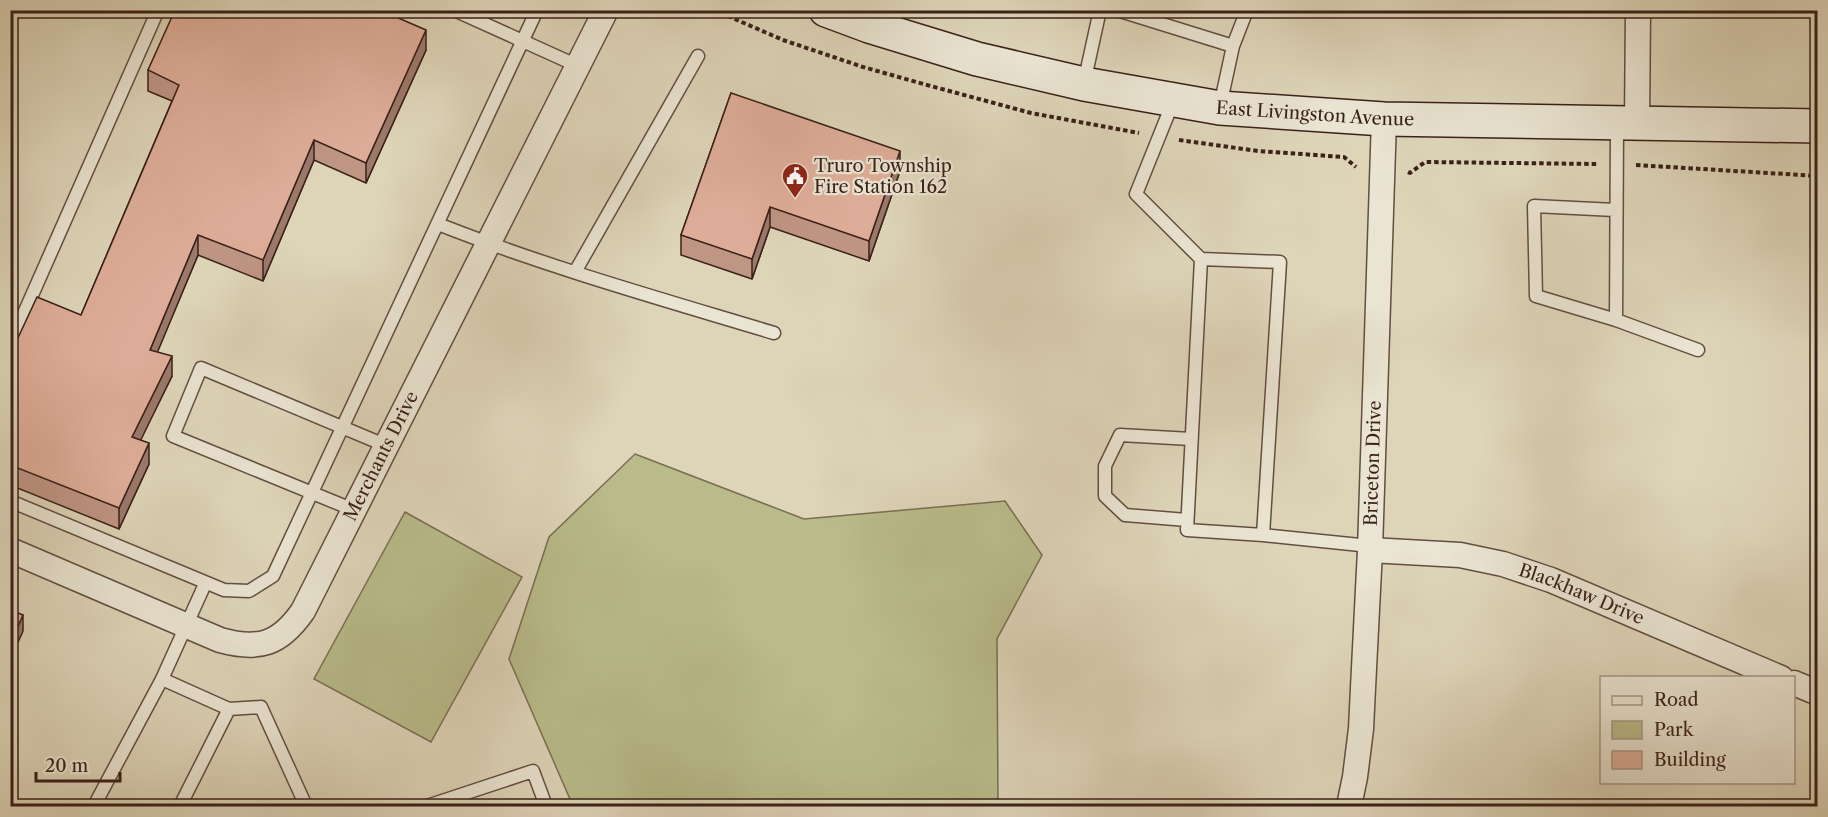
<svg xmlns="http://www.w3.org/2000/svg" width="1828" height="817" font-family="'Libre Caslon Text',serif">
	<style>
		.green { fill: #b9bb8a; stroke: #7a6e52; stroke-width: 1.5 }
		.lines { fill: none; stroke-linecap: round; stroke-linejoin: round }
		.service-casing { stroke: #634e41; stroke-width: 15 }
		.minor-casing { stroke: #634e41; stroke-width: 27 }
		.secondary-casing { stroke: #3a2119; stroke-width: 36 }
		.path { stroke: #3a2119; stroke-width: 4; stroke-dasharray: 4.5 3; stroke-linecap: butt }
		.service { stroke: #eae4d2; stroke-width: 12 }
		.minor { stroke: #eae4d2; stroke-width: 24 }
		.secondary { stroke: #eae4d2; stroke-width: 33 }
		.wall { fill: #bf9584; stroke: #3a2119; stroke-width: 1.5 }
		.shaded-wall { fill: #9b796b; stroke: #3a2119; stroke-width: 1.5 }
		.building { fill: #dead99; stroke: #3a2119; stroke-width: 1.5 }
		.labels { text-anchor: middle; stroke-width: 4.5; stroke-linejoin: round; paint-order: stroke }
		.street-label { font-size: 18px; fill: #3a2119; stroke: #eae4d2 }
		.poi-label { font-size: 18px; fill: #3a2119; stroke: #eae4d2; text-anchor: start }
	</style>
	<rect width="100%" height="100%" fill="#ded5b9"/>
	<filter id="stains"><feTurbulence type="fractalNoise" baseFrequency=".00333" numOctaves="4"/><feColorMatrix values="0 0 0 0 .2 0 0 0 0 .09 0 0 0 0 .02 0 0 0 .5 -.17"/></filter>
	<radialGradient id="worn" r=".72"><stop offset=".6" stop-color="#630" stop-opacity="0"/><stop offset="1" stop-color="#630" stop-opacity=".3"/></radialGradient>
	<path class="green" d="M635 454 804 519 1005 501 1042 555 997 639 998 806H573L509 659 549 537Z
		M405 512 522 577 431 742 314 679Z"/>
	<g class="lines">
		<g class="service-casing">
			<path id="service" d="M454 10 578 66
				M1117 10 1233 46 1247 10
				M1084 83 1100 10
				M1173 102 1136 194 1201 259 1280 262 1263 535 1370 546
				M1220 106 1233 46
				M1617 124 1616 320 1698 350
				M1615 210 1534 206 1536 296 1616 320
				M438 224C547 267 661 299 774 333
				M1201 259 1187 530 1263 535
				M575 272 698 56
				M10 345 158 10
				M10 501 224 590 249 591 273 576 537 10
				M354 510 173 436 201 368 387 446
				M1187 520 1125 515 1105 496V466L1120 435 1191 439
				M205 584 162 679 229 709 261 707 306 806
				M94 806 162 679
				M180 806 229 709
				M427 806 533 771 546 806"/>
		</g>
		<g class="minor-casing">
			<g id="minor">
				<path d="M1637 123 1638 10"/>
				<path id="s1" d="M10 550 220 640C259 651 280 644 303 611L606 10"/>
				<path id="s2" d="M1370 550 1460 555 1503 564 1551 580 1781 678"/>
				<path d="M1794 683 1818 693"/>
				<path id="s3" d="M1349 806 1355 777 1361 729 1363 688 1370 550 1384 119"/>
			</g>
		</g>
		<g class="secondary-casing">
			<g id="secondary">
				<path id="s4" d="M826 10 869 26 977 59 1084 84 1220 108 1384 119 1818 126"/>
			</g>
		</g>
		<path class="path" d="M714 10 783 40 863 67 927 85 1031 113 1139 133
			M1179 140 1258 151 1344 157 1356 167
			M1636 165 1818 176
			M1408 172 1410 173 1425 162 1598 164"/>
		<use href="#service" class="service"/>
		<use href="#minor" class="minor"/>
		<use href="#secondary" class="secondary"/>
	</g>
	<path class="wall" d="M426 50 366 183 314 160 263 281 198 255 157 352 172 376 140 440 149 464 119 529 10 485V355L81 315 172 101 148 91V70Z
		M731 93 900 171 869 261 770 227 752 279 681 255V235Z"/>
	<path class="shaded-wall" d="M426 30V50L366 183V163Z
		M314 140V160L263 281V260Z
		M900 151V171L869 261V241Z
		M770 207V227L752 279V259Z
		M198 235V255L150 370V350Z
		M172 356V376L132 458V437Z
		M149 443V464L119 529V508Z
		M23 615V631L10 660V644Z"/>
	<path class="building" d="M175 10H380L426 30 366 163 314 140 263 260 198 235 150 350 172 356 132 437 149 443 119 508 10 465V355L37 297 81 315 179 85 148 70Z
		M731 93 900 151 869 241 770 207 752 259 681 235Z
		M10 610 23 615 10 644Z"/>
	<defs>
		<g id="civic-pin" transform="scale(1.35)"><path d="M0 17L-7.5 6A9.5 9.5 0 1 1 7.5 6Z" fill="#8f2418" stroke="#eae4d2"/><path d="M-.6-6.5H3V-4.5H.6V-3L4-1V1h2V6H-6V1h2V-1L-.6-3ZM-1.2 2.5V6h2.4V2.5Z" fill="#fff"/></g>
	</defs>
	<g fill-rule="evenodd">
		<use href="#civic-pin" x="795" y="176"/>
	</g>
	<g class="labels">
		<g class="street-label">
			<text dy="6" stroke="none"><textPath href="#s4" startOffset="502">East Livingston Avenue</textPath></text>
			<text dy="6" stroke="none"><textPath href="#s1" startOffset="498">Merchants Drive</textPath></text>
			<text dy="6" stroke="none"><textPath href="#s3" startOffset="344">Briceton Drive</textPath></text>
			<text dy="6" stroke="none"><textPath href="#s2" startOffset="218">Blackhaw Drive</textPath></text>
		</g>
		<g class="poi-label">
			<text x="814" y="172">Truro Township<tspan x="814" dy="21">Fire Station 162</tspan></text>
		</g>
	</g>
	<rect width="1828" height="817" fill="none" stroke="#ded5b9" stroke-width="36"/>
	<rect x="12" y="12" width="1804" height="793" fill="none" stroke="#3a2119" stroke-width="3"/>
	<rect x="18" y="18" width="1792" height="781" fill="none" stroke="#3a2119" stroke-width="1.5"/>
	<rect x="1600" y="676" width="195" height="108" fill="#eae4d2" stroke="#a49688" stroke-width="1.5"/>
	<rect x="1612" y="696" width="30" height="9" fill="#eae4d2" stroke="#a49688" stroke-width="1.5"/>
	<text x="1654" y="706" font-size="18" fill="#3a2119">Road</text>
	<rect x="1612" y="721" width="30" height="18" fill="#b9bb8a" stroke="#a49688" stroke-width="1.5"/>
	<text x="1654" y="736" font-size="18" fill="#3a2119">Park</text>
	<rect x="1612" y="751" width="30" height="18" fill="#dead99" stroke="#a49688" stroke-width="1.5"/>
	<text x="1654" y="766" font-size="18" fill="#3a2119">Building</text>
	<path d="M36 772v9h84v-9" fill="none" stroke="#3a2119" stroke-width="3"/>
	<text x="45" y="772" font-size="18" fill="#3a2119" stroke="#eae4d2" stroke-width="4.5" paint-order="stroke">20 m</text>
	<rect width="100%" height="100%" filter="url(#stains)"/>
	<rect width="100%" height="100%" fill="url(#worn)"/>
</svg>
